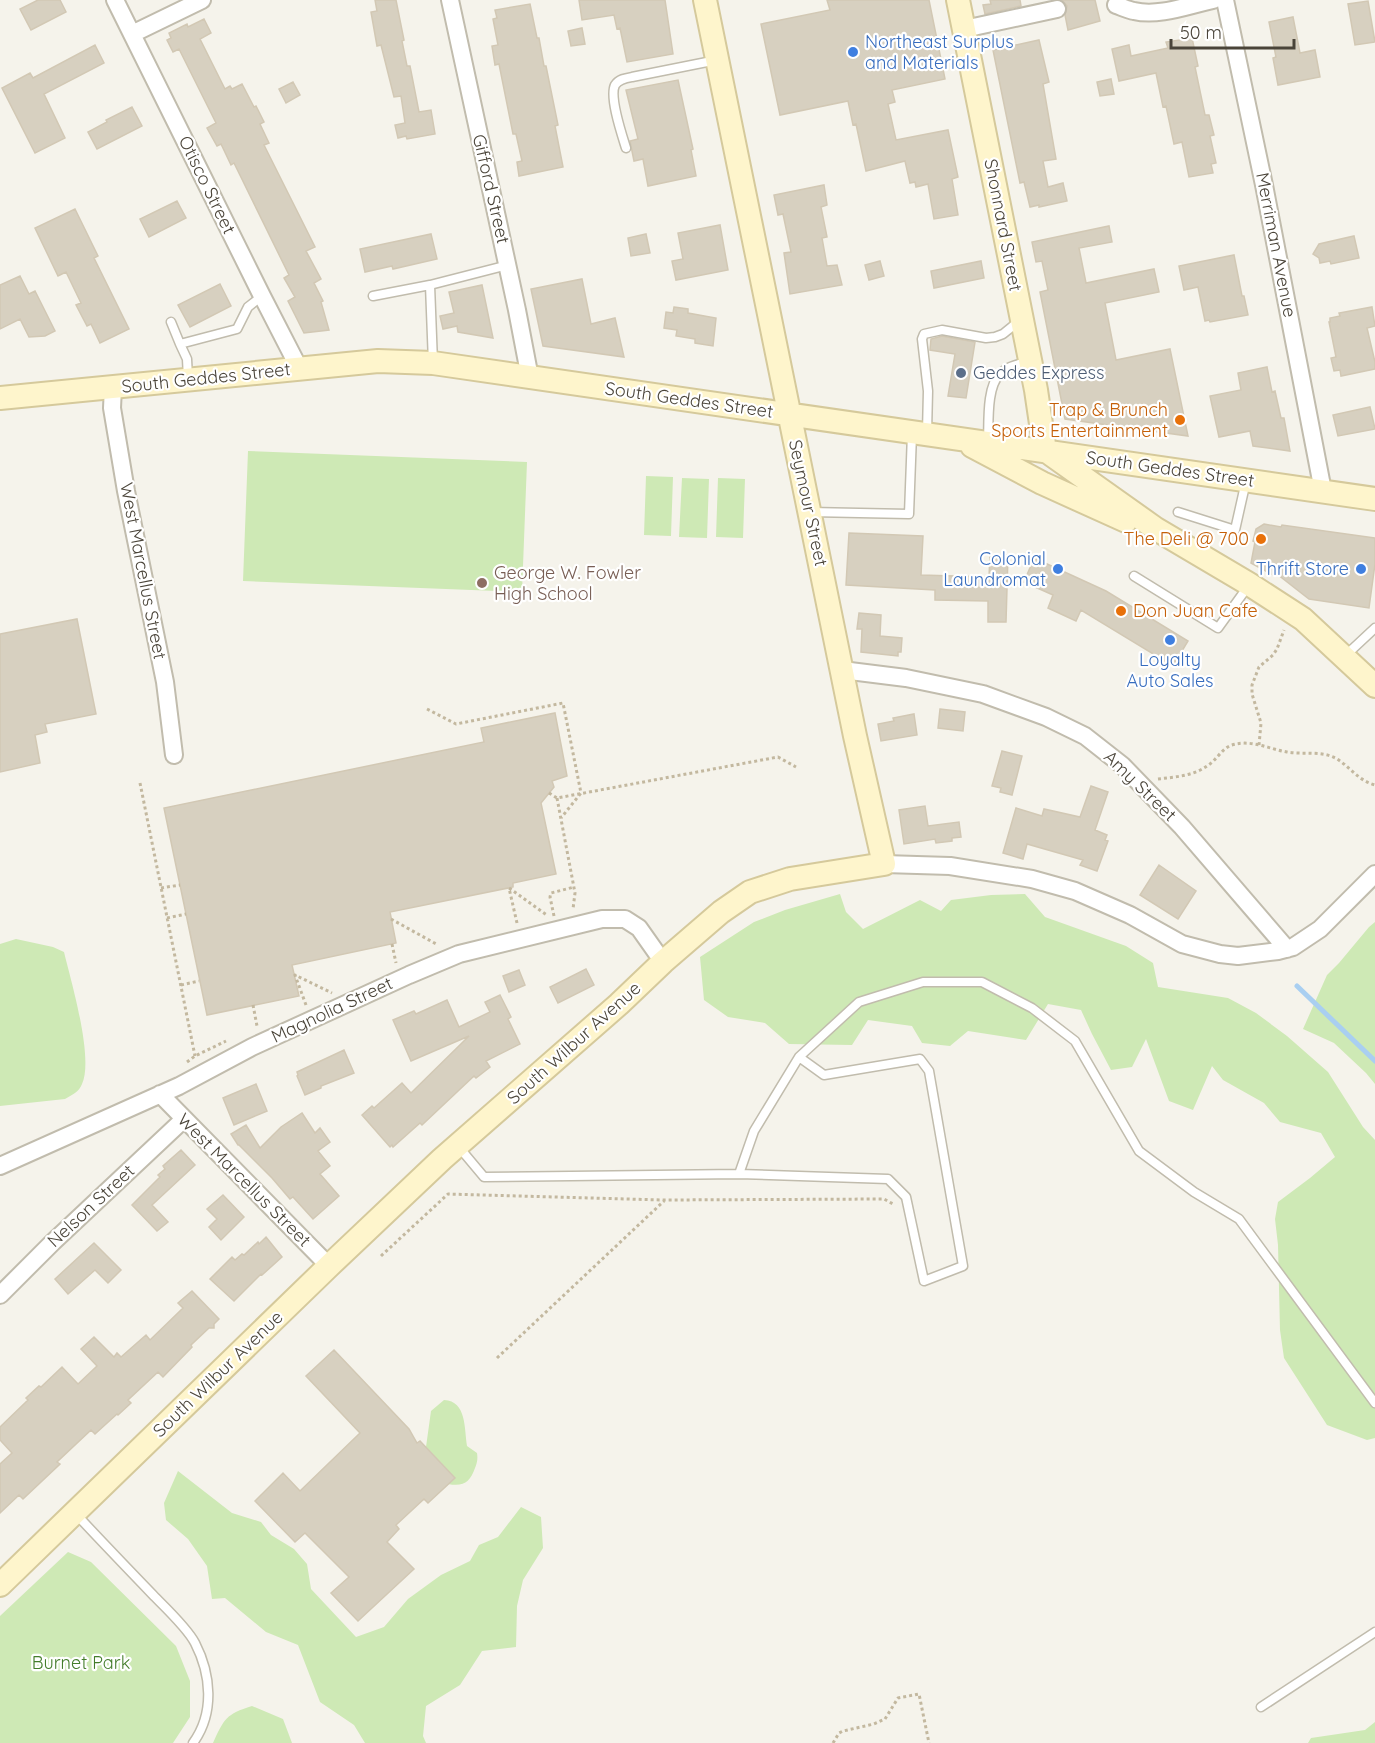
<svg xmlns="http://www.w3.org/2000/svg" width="1375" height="1743" font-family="Quicksand,sans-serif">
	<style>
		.green { fill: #cee9b5 }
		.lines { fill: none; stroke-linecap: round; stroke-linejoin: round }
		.stream { stroke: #a9cff1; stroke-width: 5 }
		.building { fill: #d7d0c0; stroke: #d2c8b4; stroke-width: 1.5 }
		.lane-casing { stroke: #c1bcad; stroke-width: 11 }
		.street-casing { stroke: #c1bcad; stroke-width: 20 }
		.secondary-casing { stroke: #d5c99b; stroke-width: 26 }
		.path { stroke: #c3b89f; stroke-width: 3; stroke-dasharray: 3 3; stroke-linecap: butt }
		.lane { stroke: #fff; stroke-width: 8 }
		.street { stroke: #fff; stroke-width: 16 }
		.secondary { stroke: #fef5cc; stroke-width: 22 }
		.shop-dot { fill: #3f7fe0; stroke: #fff; stroke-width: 2 }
		.service-dot { fill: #5c6f8a; stroke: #fff; stroke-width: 2 }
		.food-dot { fill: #e8710a; stroke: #fff; stroke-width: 2 }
		.education-dot { fill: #8d6e63; stroke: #fff; stroke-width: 2 }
		.labels { text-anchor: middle; stroke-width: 4.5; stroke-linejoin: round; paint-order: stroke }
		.shop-label { font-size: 18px; fill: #366cbe; stroke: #fff; text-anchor: end }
		.street-label { font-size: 18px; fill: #4a4439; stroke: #fff }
		.service-label { font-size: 18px; fill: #4e5e75; stroke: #fff; text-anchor: start }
		.food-label { font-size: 18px; fill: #c56008; stroke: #fff; text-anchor: end }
		.education-label { font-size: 18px; fill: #785e54; stroke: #fff; text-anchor: start }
		.park-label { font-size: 18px; fill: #447d2b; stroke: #fff }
	</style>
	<rect width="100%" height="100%" fill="#f5f3eb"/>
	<path class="green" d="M248 451 527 462 522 592 243 581Z
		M646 476 673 477 671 536 644 535Z
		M682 478 709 479 707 538 679 537Z
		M718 478 745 479 743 538 716 537Z
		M840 894 846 912 863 929 920 900 941 911 951 900 991 895 1025 894 1045 917 1126 946 1153 963 1158 987 1228 998 1256 1013 1287 1036 1328 1072 1363 1127 1375 1140V1438L1367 1440 1327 1425 1284 1358 1280 1330 1278 1245 1275 1219 1278 1202 1310 1178 1335 1157 1321 1133 1280 1122 1264 1103 1223 1080 1212 1066 1193 1110 1169 1101 1146 1039 1132 1067 1111 1070 1092 1034 1081 1010 1048 1004 1026 1040 968 1031 950 1046 922 1043 912 1026 868 1020 852 1045 789 1044 765 1023 728 1017 704 1000 700 957 754 922 785 910Z
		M1375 922V1084L1366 1073 1334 1043 1303 1029 1327 975 1339 963 1369 927Z
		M16 939 53 947 64 952C71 981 94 1058 82 1084 79 1092 72 1095 65 1099L0 1106V944Z
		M444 1400C467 1401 464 1429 467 1446L477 1453C478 1459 477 1463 475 1468 470 1482 464 1487 448 1484L455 1478 426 1447 431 1411Z
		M178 1471 232 1513 261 1522 271 1535 294 1549 307 1564 311 1589 356 1637 384 1627 408 1599 441 1575 470 1561 479 1545 498 1537 521 1507 541 1517 543 1548 523 1580 517 1606 516 1647 482 1651 460 1685 426 1706 423 1736 426 1743H365L354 1725 320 1702 298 1645 266 1632 225 1598 212 1599 207 1566 188 1539 166 1520 164 1503Z
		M68 1552 91 1562 176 1646 190 1681V1717L173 1743H0V1616Z
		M252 1706 283 1719 292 1743H213C224 1719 226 1714 252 1706Z
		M1375 1722V1743H1308L1311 1738 1365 1730Z"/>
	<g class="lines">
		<path class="stream" d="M1297 986 1375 1061"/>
	</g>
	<path class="building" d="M38 0H60L66 12 31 30 20 9Z
		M375 0H396L404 40 402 41 407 66H410L419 112 431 110 435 134 407 139 406 136 398 138 395 125 405 123 401 96 394 97 381 45 377 46 371 12 377 11Z
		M579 0H665L673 54 627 62 620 28 617 29 614 15 582 20Z
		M827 0H929L945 79 892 90 895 102 888 104 896 140 948 130 958 177 952 179 958 215 934 219 928 184 916 187 915 182 910 183 905 161 866 171 856 124 853 125 848 101 780 115 761 24 830 10Z
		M990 0H1020L1021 6 985 14 983 5 991 4Z
		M1062 0H1095L1100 21 1068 30 1065 15 1067 6Z
		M1368 1 1375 42 1355 45 1348 4Z
		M530 4 537 38H539L544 66H546L558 125 555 126 563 167 519 176 517 162 522 161 516 134H513L499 64 495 65 492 46 498 45 493 19 497 18 495 10Z
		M1293 17 1300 53 1315 50 1320 77 1278 85 1273 58 1276 57 1269 22Z
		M204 19 211 33 200 39 225 89 230 86 232 89 242 84 254 107 256 106 264 122 260 124 269 143 264 145 315 247 306 251 321 279 314 283 323 301 321 302 329 330 304 333 288 301 295 297 284 278 289 275 234 163 231 165 221 144 217 146 207 128 216 123 179 49 173 52 167 40 171 38 169 33 187 24 188 27Z
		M582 28 585 44 571 46 568 31Z
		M1192 38 1198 66 1195 67 1205 115H1209L1214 135 1210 136 1216 163 1211 164 1213 173 1189 177 1182 142 1174 144 1166 106 1163 107 1156 73 1119 81 1112 49 1129 45 1131 56 1168 48 1166 42Z
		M1039 40 1049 82 1043 84 1056 159 1043 161 1048 187 1063 183 1067 201 1039 207V205L1030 207 1024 182 1020 183 993 50Z
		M95 45 104 63 44 94 65 138 35 153 2 88 30 73 33 78Z
		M1111 79 1114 94 1100 96 1097 82Z
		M678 80 693 149 691 150 696 176 648 186 643 159 634 161 630 141 638 139 626 90Z
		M293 82 300 95 286 103 279 89Z
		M132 107 142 126 97 149 88 132 107 122 106 120Z
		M824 185 827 205 821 207 827 237 822 238 827 266 837 265 842 285 790 294 784 253 791 252 783 214 778 215 774 195Z
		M177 201 186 218 149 237 140 219Z
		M75 209 98 256 94 258 129 329 100 343 91 324 87 326 76 305 81 303 66 272 58 276 35 228Z
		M720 225 728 270 676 280 672 261 683 259 678 233Z
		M1109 226 1112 242 1079 248 1086 283 1154 269 1159 292 1105 303 1116 360 1170 349 1188 436 1065 419 1040 292 1048 290 1042 261 1036 262 1032 242Z
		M431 234 437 259 393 269 392 266 365 272 360 249Z
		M646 234 650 253 631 256 628 238Z
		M1354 236 1359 258 1331 264 1330 261 1320 263 1319 258 1313 254 1319 244Z
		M1234 255 1242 296H1244L1248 315 1210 322 1209 320 1205 321 1198 287 1184 290 1179 266Z
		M880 261 884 276 869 280 865 265Z
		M981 261 984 278 934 288 931 271Z
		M20 276 29 294 35 291 55 331 45 336 29 337 20 319 0 329V285Z
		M582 279 591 324 615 318 624 357 543 346 531 289Z
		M220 284 231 306 190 327 178 305Z
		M482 285 493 338 458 332 457 326 443 329 440 316 454 313 449 292Z
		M674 307 688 309V313L716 318 713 346 695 343V339L676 336 677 330 664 328 666 312 673 313Z
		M1372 307 1375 326 1367 328 1375 362V369L1341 376 1340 370 1334 371 1331 358 1336 357 1329 322H1330V318L1340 316 1339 313Z
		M942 336 975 342 966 398 948 396 955 354 930 350 931 339Z
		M1267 367 1272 392 1275 391 1281 418H1284L1290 451 1253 446 1250 431 1219 437 1210 396 1241 390 1238 373Z
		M1370 407 1375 429 1338 436 1333 415Z
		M1264 524 1281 527 1282 525 1375 538V564L1369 608 1309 599 1273 571V575L1251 563 1255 542 1253 541 1256 529Z
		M849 533 923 536 921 575 989 577 990 555H1008L1006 622H988V601L935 600V590L846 585Z
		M1034 558 1106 591 1188 641 1173 666 1081 610 1076 621 1048 608 1053 595 1024 582Z
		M859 613 881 615 880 636 902 638 901 652H898V656L861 652 862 629H857Z
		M77 619 96 714 45 724 47 732 35 735 40 763 0 772V634Z
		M940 709 965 712 963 731 938 728Z
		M555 713 567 776 552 781 554 787 541 803 556 874 513 883V887L390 912 396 943 292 965 299 996 207 1015 164 808 484 742 481 728Z
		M914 714 917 735 881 741 878 724 894 721 893 718Z
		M1002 751 1022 756 1012 795 1000 792 1001 788 992 786Z
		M1091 786 1108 792 1095 830 1107 835 1105 840 1108 841 1097 871 1080 865 1083 860 1027 844 1023 859 1003 853 1016 808 1042 816 1044 809 1080 817Z
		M925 806 928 826 959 822 961 837 952 838V841L936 843 935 839 904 844 899 810Z
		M1159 865 1196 891 1178 919 1140 895Z
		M586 969 594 985 558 1003 550 987Z
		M519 970 525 985 509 992 503 976Z
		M500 995 511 1017 508 1019 520 1044 486 1061 490 1067 476 1078 474 1076 422 1125 420 1123 393 1147 392 1145 390 1147 362 1115 372 1106 374 1108 402 1083 411 1093 469 1036 411 1061 393 1020 414 1011 416 1014 447 1000 459 1027 490 1012 485 1002Z
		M344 1050 354 1073 321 1086V1088L305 1095 297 1076 298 1075 297 1072Z
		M256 1084 267 1111 234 1125 223 1098Z
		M302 1113 315 1133 320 1128 330 1142 318 1151 330 1166 320 1174 339 1196 313 1219 293 1197 290 1199 272 1178 239 1145H238L231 1134 246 1125 260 1148 281 1127Z
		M181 1150 195 1165 152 1205 168 1222 157 1231 132 1205 160 1177 158 1175 165 1169 163 1166Z
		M223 1195 244 1217 221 1240 209 1227 217 1219 207 1209Z
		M266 1237 282 1257 262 1275 261 1274 234 1301 210 1279 232 1257 235 1260 242 1254 244 1255 258 1242 259 1244Z
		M94 1243 121 1270 108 1283 95 1270 68 1294 55 1279Z
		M192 1291 219 1319 214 1324V1328H209L191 1345 192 1347 163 1377 158 1372 128 1400 131 1403 118 1415 117 1414 95 1434 91 1430 57 1462 60 1464 23 1499 19 1495 0 1513V1464L12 1453 0 1440V1427L28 1400 26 1398 39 1386 41 1387 62 1367 78 1384 97 1366 81 1349 94 1337 114 1357 117 1353 121 1357 146 1335 150 1340 183 1308 178 1303Z
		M334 1350 409 1429 417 1443 420 1441 455 1478 428 1503 424 1499 396 1525 399 1529 387 1542 414 1569 358 1621 331 1593 349 1577 305 1533 295 1542 255 1501 283 1473 300 1491 360 1433 306 1376Z"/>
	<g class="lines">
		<g class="lane-casing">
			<path id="lane" d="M626 148C622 135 609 97 615 85 619 79 626 78 632 77L717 60
				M373 296 430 285
				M171 322 180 344 237 329 248 307 262 296
				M180 344 187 359 188 378
				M433 363 430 285 508 265
				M927 432 928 391 922 339 924 334 942 330 986 338 995 337 1003 334 1019 321
				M988 442C989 424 986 387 1000 374 1007 366 1020 364 1030 361
				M810 512 909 514 912 434
				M1178 512 1235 530 1246 481
				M1134 576 1218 628 1249 585
				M1345 656 1375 628
				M458 1146 484 1177 739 1174 754 1131 799 1057 859 1002 923 982H982L1032 1008 1075 1041 1139 1151 1194 1192 1239 1219 1375 1403
				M739 1174 888 1179 906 1197 924 1281 963 1266 929 1071 920 1059 824 1075 799 1057
				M76 1514C102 1542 129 1570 155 1597 167 1609 188 1629 195 1643 211 1674 215 1713 193 1743
				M1261 1707 1375 1632"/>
		</g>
		<g class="street-casing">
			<path id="street" d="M115 0 262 296 299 368
				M450 0 517 310 530 378
				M1225 0 1264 185 1323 491
				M1116 5C1122 7 1128 10 1134 11 1159 17 1189 5 1213 0
				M964 29 1057 9
				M132 34 202 0
				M113 387 112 408 126 491 165 682 174 755
				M842 670 906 678 983 694 1046 717 1085 736 1122 765 1182 827 1287 949
				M884 864 950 866 1032 879 1075 891 1130 915 1182 944 1220 954 1238 956 1278 951 1293 947 1320 929 1375 874
				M160 1094 329 1266
				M0 1166 179 1086 252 1047 409 975 459 954 602 919H625L639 928 663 962
				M0 1295 52 1243 184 1119"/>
		</g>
		<g class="secondary-casing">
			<path id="secondary" d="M958 0 1036 390 1045 451
				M0 398 378 361 433 363 1375 499
				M972 446 1042 483 1126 521
				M1049 453 1156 529 1249 584 1303 619 1375 686
				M0 1585 329 1266 442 1159 619 1004 663 962 721 912 750 892 790 879 884 864 855 736 705 0"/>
		</g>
		<path class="path" d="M427 709 456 724 563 703 581 793 561 818
			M1259 745 1261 723 1252 694V685L1259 667 1273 655 1277 649 1284 630
			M1158 779C1175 777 1193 776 1207 766 1216 761 1222 748 1232 745 1251 739 1269 749 1287 752 1303 755 1322 750 1337 759 1350 767 1359 781 1375 785
			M140 783 195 1056
			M549 793 557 798 778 757 796 767
			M557 798 575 893 573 909
			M161 888 180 885
			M554 916 550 897 551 893 574 887
			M167 918 186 914
			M391 919 438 945
			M517 923 509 888 548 916
			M392 944 396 963
			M181 985 199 981
			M253 1005 257 1026
			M306 1005 295 975 332 993
			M187 1062 195 1056 226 1041
			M381 1256 448 1194 664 1200 884 1199 893 1204
			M497 1358 664 1201
			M833 1743 839 1733 843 1731 874 1724 885 1719 898 1698 919 1694 929 1743"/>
		<use href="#lane" class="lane"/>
		<use href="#street" class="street"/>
		<use href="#secondary" class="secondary"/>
	</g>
	<g class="shop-dot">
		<circle cx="853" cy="52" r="6"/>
		<circle cx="1058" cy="569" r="6"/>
		<circle cx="1361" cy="569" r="6"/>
		<circle cx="1170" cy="640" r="6"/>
	</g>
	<circle class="service-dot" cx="961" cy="373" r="6"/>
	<g class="food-dot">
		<circle cx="1180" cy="420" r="6"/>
		<circle cx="1261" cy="539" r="6"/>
		<circle cx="1121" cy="611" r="6"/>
	</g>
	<circle class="education-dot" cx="482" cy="583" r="6"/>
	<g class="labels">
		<g class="shop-label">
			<text x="865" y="48" text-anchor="start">Northeast Surplus<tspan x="865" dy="21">and Materials</tspan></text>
			<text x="1046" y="565">Colonial<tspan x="1046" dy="21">Laundromat</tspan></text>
			<text x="1349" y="575">Thrift Store</text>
			<text x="1170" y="666" text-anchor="middle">Loyalty<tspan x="1170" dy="21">Auto Sales</tspan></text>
		</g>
		<g class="street-label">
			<text transform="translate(207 185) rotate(64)" y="6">Otisco Street</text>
			<text transform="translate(491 189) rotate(77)" y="6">Gifford Street</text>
			<text transform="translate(1003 225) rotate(79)" y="6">Shonnard Street</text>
			<text transform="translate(1276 245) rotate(79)" y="6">Merriman Avenue</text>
			<text transform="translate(206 378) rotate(-6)" y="6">South Geddes Street</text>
			<text transform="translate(689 400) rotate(8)" y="6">South Geddes Street</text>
			<text transform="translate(1170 469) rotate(8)" y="6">South Geddes Street</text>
			<text transform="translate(808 503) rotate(78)" y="6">Seymour Street</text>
			<text transform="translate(143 571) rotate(79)" y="6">West Marcellus Street</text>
			<text transform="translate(1140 786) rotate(44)" y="6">Amy Street</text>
			<text transform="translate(332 1010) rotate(-25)" y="6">Magnolia Street</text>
			<text transform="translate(574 1043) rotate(-42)" y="6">South Wilbur Avenue</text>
			<text transform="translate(244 1180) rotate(45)" y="6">West Marcellus Street</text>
			<text transform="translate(91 1206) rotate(-43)" y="6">Nelson Street</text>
			<text transform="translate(218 1374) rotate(-44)" y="6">South Wilbur Avenue</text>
		</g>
		<g class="service-label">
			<text x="973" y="379">Geddes Express</text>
		</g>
		<g class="food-label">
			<text x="1168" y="416">Trap &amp; Brunch<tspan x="1168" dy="21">Sports Entertainment</tspan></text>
			<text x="1249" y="545">The Deli @ 700</text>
			<text x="1133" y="617" text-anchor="start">Don Juan Cafe</text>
		</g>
		<g class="education-label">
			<text x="494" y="579">George W. Fowler<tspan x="494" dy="21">High School</tspan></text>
		</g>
		<g class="park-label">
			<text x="81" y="1669">Burnet Park</text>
		</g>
	</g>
	<path d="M1171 39v9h123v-9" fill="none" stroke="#4a4439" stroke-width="3"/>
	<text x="1180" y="39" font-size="18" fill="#4a4439" stroke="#ffffff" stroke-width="4.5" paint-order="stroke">50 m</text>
</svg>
